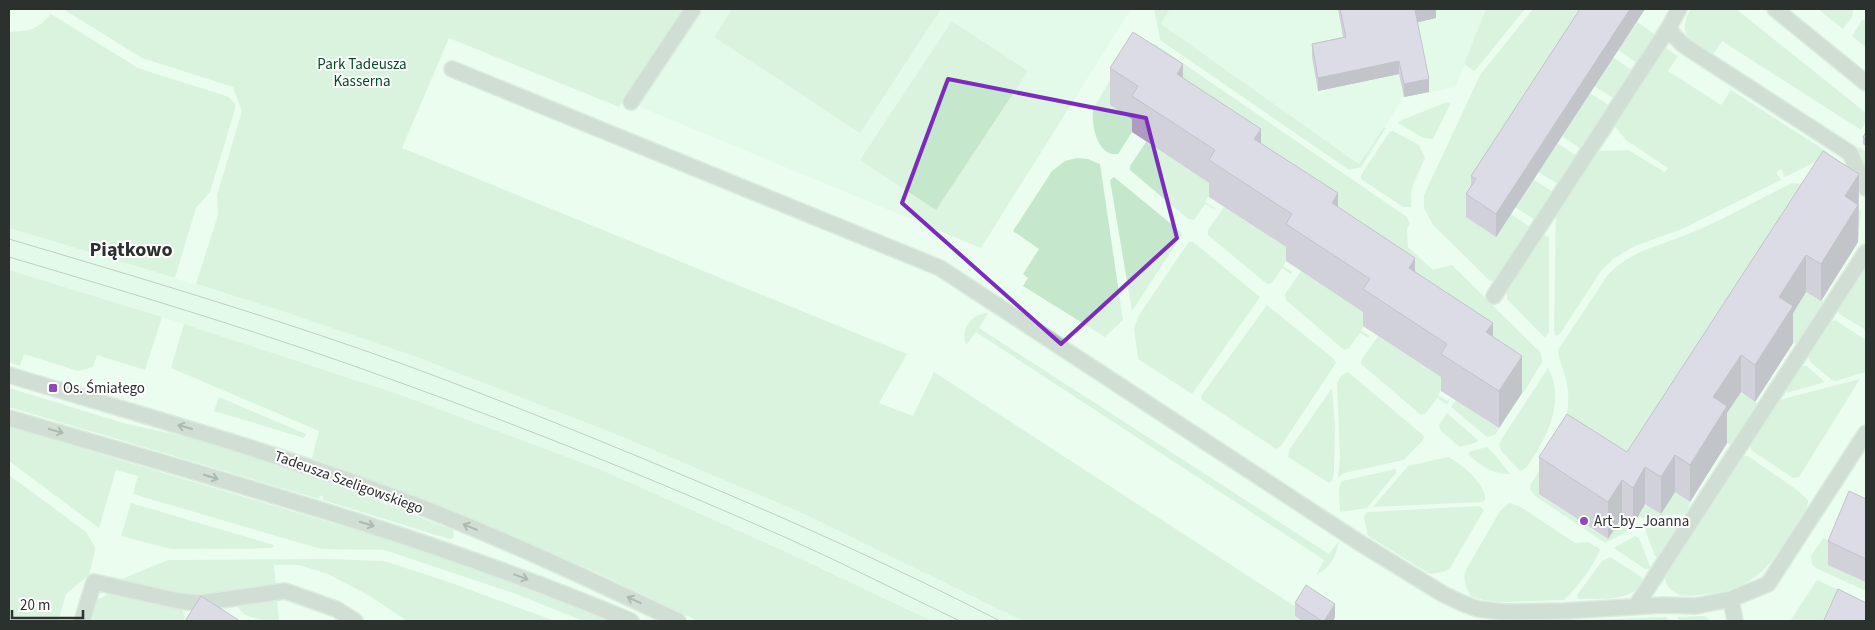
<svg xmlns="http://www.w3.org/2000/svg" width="1875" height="630" font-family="'Source Sans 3',sans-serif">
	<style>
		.built { fill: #dcf5e1 }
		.green { fill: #c5e7cc }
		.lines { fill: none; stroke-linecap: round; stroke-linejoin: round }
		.minor-casing { stroke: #c8d8cc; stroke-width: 18 }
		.minor { stroke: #b0b8b2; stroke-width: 15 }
		.tram { stroke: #89958c; stroke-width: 1 }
		.wall { fill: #af9bbf }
		.shaded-wall { fill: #8e7e9b }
		.building { fill: #cbb4de; stroke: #8e7e9b }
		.oneway { stroke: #606862 }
		.marked { fill: none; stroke: #7b2cbf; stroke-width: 4; stroke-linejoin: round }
		.poi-dot { fill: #8f49bc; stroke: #fff; stroke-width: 2 }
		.labels { text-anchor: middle; stroke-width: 4; stroke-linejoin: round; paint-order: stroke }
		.park-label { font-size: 15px; fill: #034b24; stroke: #fff }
		.poi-label { font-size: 15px; fill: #2b322d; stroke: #fff; text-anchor: start }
		.street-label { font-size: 15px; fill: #2b322d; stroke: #fff }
		.district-label { font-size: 20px; font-weight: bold; fill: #2b322d; stroke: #fff }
	</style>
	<rect width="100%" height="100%" fill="#ebfdef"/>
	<path class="built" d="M703 9H1131L981 248 640 107 641 100Z
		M1170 9H1486L1456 87 1404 97 1360 164 1160 24Z
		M9 228 276 309 414 356 618 435 802 513 1023 621H932L782 550 599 469 398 394 184 324 9 270Z"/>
	<path class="green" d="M63 9H685L619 107 449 38 402 148 907 354 879 403 913 416 934 372 1296 607 1300 609 1295 616 1302 621H1023L802 513 618 435 414 356 276 309 196 284 218 215 217 195 242 111 233 87 142 58Z
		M732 9H941L860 133 714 37Z
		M1154 9H1170L1161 24 1359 164 1384 127 1386 128 1361 167 1349 170 1160 40Z
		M1486 9H1525L1478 67 1474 71 1464 64Z
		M1533 9H1595L1511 214 1530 227 1496 280 1490 281 1433 225 1424 208V195L1480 75Z
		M1691 9H1736L1866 113V122L1861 130 1722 41 1712 56C1693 43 1675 34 1691 9Z
		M1818 9H1853L1852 17 1843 29Z
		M51 14 138 68 229 97 235 104V109L210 192 196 208 175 278 9 228V32C30 31 37 30 51 14Z
		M1862 20H1866V48L1852 36Z
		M952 21 1028 71 936 210 860 160Z
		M1637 22 1656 35 1637 63 1618 50Z
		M1133 41 1155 44 1407 217 1410 224 1407 229 1408 247 1433 270 1452 265 1541 353 1542 362 1524 392 1522 393 1491 372 1138 123 1118 154C1097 157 1091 124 1093 109Z
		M1663 46 1678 56 1668 71 1721 105 1731 90 1829 153V155L1785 177 1781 169 1776 172 1781 180 1682 229 1635 246 1613 259 1601 271 1560 334 1556 336 1554 332 1556 212 1596 151 1628 150 1665 172 1668 168 1626 140 1613 124Z
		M1613 57 1633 71 1615 99 1594 86Z
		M1590 93 1610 106 1581 149 1562 136Z
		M1447 102 1451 103 1433 139 1423 138 1398 123 1402 120Z
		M1390 131H1393L1419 145 1425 158 1412 187 1411 207H1403L1361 179V175Z
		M1146 142 1215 187 1205 202 1215 208 1214 209 1205 204 1194 220 1188 219 1130 170V166Z
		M1557 143 1577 156 1558 184 1538 172Z
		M1859 147 1866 152V171L1856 150Z
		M1077 158 1088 159 1100 164 1123 320 1105 337 1023 286 1028 278 1023 274 1039 249 1013 231 1052 171 1065 161Z
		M1114 177 1181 232 1182 235 1132 311 1110 180Z
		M1533 179 1553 192 1535 220 1515 207Z
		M1792 183 1820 185 1861 211 1858 242 1845 233 1627 489 1539 494 1607 539 1622 517 1636 527 1605 543 1535 496 1530 489 1531 484C1551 453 1574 423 1567 384 1565 372 1559 361 1558 350L1607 276C1629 251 1659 246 1688 234 1723 220 1757 200 1792 183Z
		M1224 207 1292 251 1283 266 1292 272 1291 274 1282 268 1272 283 1267 284 1208 235V230Z
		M1542 234 1549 237V332L1545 338 1507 299V287Z
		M1192 241 1260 297 1192 394 1138 359 1134 328 1139 315 1188 243Z
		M1866 265V330L1839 314 1838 309Z
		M9 270 162 317 145 370 97 355 93 367 78 371 24 354 20 366 9 362Z
		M1301 271 1370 316 1361 330 1370 336 1368 338 1360 333 1349 348 1344 350 1286 300 1285 294Z
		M1806 292 1825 303 1797 345 1779 334Z
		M1267 305 1334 359 1336 363 1281 446 1276 449 1202 400 1201 396Z
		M988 313 979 328 1329 554 1339 541C1336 557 1330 568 1316 575L1324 560 976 332 966 345C960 329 971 314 988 313Z
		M1835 320 1866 340 1865 372 1836 381 1832 380 1810 362 1808 355 1829 323Z
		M184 324 398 394 599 469 782 550 932 621H698L596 572 503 532 444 507 312 458 319 431 171 368Z
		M1378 336 1447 381 1438 395 1447 401 1451 397 1447 405 1437 398 1426 413 1421 415 1361 364 1362 359Z
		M1802 366H1807L1825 382 1787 393 1786 388 1800 367Z
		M1548 368C1564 396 1551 429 1535 454 1531 460 1528 469 1520 471L1502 452 1499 445 1501 440Z
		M1348 372 1424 436 1423 440 1404 460 1344 473 1338 478 1340 457 1337 383 1342 375Z
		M1860 379 1799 477 1793 478 1751 450 1750 444 1777 402 1783 399Z
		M9 388 127 424 202 440 240 452 311 476 440 525 453 530 454 536 452 539H449L323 500V497L320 495 319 499 9 407Z
		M1332 388 1335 428 1334 471 1333 479 1329 483 1288 457 1289 450Z
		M1741 392 1758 404 1732 446 1713 434Z
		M219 397 306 434 304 438 214 411Z
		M1456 400 1499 428 1495 435 1487 437 1451 407Z
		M1447 413 1478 440 1477 442 1460 447 1441 431 1439 425Z
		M9 427 389 540 467 566 610 621H583L516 594 385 550 321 549 133 494 138 476 116 470 99 528 9 461Z
		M1487 447 1496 456 1510 474C1491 474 1481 466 1468 454L1471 451Z
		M1741 456H1748L1797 490 1808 500 1807 507C1780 549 1764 590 1707 594 1699 595 1687 597 1680 595 1671 591 1664 585 1665 575Z
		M1448 457C1460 462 1488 486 1485 500L1482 502 1373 507 1408 466Z
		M1396 469V473L1367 508 1340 512 1339 487 1342 481Z
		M9 475 86 532 95 547 94 555 89 575 66 594 58 621H9Z
		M1675 492 1690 502 1687 513 1642 518 1627 509 1635 497 1661 514Z
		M131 503 274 545 272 548 171 549 121 536Z
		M1509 503 1521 507 1575 543 1588 542 1600 549C1594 566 1577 588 1564 600L1500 602 1483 600 1471 596C1465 586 1462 578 1467 568L1500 511Z
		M1479 506 1484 510 1450 568C1444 573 1437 573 1430 574L1368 536 1364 517 1366 513 1368 512Z
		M1681 522 1658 558 1655 556 1646 532V528Z
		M1635 536 1639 538 1651 569H1645L1614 548Z
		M1823 538 1837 544 1866 582V591L1816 568 1812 564 1811 556Z
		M1610 557 1640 576 1642 578V584C1627 603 1599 598 1578 599L1577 595 1602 561Z
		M327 559 384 561 446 581 555 621H407L370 596 328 574 299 565H274L276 587 184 595 117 581 168 560Z
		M1817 580 1866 602V621H1790Z
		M109 593 182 608 185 618 182 621H90L96 601Z
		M277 599 279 621H280C268 621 241 619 238 606L242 604Z
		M1704 616 1712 621H1680L1677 617Z
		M1666 617 1669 621H1564H1566Z"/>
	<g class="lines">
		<g class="minor-casing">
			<path id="minor" d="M1775 9 1866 83
				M1668 29 1682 44 1694 52 1850 153 1866 188
				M452 69 940 268 1360 543 1443 594 1462 603 1478 609 1504 612 1564 611 1663 605 1696 606 1731 599 1768 584 1866 433
				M631 102 693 9
				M1494 296 1668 29 1679 9
				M9 375C138 414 268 450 394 497 491 533 585 577 678 621
				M9 418C218 479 430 536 631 621
				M1731 599 1735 621
				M1636 606 1866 252
				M82 621 94 582 179 601 199 603 285 591 336 609 355 621"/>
		</g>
		<use href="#minor" class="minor"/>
		<path class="tram" d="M9 239C144 279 279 319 411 367 508 403 604 442 699 482 801 525 902 570 1000 621
			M9 257C141 296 274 336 404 384 534 431 663 483 789 539 847 565 903 594 960 621"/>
	</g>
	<path class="wall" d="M1338 9H1436V18L1417 22 1429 92 1404 97 1399 74 1318 91 1312 57V44L1343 37Z
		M1580 9H1645L1496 237 1466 217V194L1471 186V176Z
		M1110 68 1183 78 1493 336 1522 393 1499 428 1441 391V377L1363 326V312L1286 261V247L1209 197V183L1132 132V119L1110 105Z
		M1866 132V147L1863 144V137Z
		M1859 174 1858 242 1821 301 1806 292 1793 313V343L1755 402 1741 392 1727 413V443L1690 502 1675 492 1661 514 1645 504 1633 525 1622 517 1608 539 1539 494V457L1627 452Z
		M1866 499V582L1828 565V541Z
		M1295 603 1335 617 1333 621H1302L1295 616Z"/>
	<path class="shaded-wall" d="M1419 9H1436V18L1415 23V10Z
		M1630 9H1645L1496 237V214Z
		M1399 61V74L1318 91V78Z
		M1183 64V101L1177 74Z
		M1429 79V92L1404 97V84Z
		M1261 129V165L1254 139Z
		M1859 174 1858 242 1821 301V264L1845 196Z
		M1338 193V230L1332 203Z
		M1806 255V292L1793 313V343L1755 402V365L1779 297Z
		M1415 258V295L1409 268Z
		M1493 323V360L1486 332Z
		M1741 355V392L1727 413V443L1690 502V465L1713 397Z
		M1522 356V393L1499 428V391Z
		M1675 455V492L1661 514V477Z
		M1645 467V504L1633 525V488Z
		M1622 480V517L1608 539V502Z
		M1335 604V617L1333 621H1324Z"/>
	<path class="building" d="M1340 9H1419L1415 10 1429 79 1404 84 1399 61 1318 78 1312 44 1346 37Z
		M1580 9H1630L1496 214 1466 194 1476 179 1471 176Z
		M1133 32 1183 64 1177 74 1261 129 1254 139 1338 193 1332 203 1415 258 1409 268 1493 323 1486 332 1522 356 1499 391 1441 354 1447 344 1363 289 1370 279 1286 224 1292 214 1209 160 1215 150 1132 96 1138 86 1110 68Z
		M1866 132V140L1863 137Z
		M1823 151 1859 174 1845 196 1858 205 1821 264 1806 255 1779 297 1793 306 1755 365 1741 355 1713 397 1727 406 1690 465 1675 455 1661 477 1645 467 1633 488 1622 480 1608 502 1539 457 1567 414 1627 452Z
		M1849 491 1866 499V516L1865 519 1866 520V559L1828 541Z
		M1306 585 1335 604 1324 621H1322L1295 603Z
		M1838 589 1866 603V621H1825L1824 620Z
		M201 596 240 621H185Z"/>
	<defs><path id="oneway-shaft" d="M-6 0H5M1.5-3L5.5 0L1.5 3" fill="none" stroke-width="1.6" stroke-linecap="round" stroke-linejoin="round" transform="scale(1.25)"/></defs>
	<g class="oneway">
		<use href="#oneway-shaft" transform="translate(185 427) rotate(-164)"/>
		<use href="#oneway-shaft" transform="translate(56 431) rotate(16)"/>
		<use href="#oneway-shaft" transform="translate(211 477) rotate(17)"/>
		<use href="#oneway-shaft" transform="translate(367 524) rotate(17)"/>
		<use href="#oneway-shaft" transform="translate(470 527) rotate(-158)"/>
		<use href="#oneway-shaft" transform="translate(521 577) rotate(20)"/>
		<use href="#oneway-shaft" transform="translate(634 600) rotate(-155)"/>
	</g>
	<path d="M0 0H1875V630H0ZM948 79 1146 118 1177 238 1061 344 902 203Z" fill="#ebfdef" fill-opacity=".55" fill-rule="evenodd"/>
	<path class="marked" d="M948 79 1146 118 1177 238 1061 344 902 203Z"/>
	<g class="poi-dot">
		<rect x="48" y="383" width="10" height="10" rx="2.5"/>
		<circle cx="1584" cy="521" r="5"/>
	</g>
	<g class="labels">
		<g class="park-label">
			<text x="362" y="69">Park Tadeusza<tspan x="362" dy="17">Kasserna</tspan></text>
		</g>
		<g class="poi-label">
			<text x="63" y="393">Os. Śmiałego</text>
			<text x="1594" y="526">Art_by_Joanna</text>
		</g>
		<g class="street-label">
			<text transform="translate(349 482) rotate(20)" y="5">Tadeusza Szeligowskiego</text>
		</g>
		<g class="district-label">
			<text x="131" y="256">Piątkowo</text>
		</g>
	</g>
	<rect width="1875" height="630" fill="none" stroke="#2b322d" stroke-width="20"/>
	<path d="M12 610v8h71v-8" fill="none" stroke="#2b322d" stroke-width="2.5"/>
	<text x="20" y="610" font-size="15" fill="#2b322d" stroke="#ffffff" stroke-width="4" paint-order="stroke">20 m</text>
</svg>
